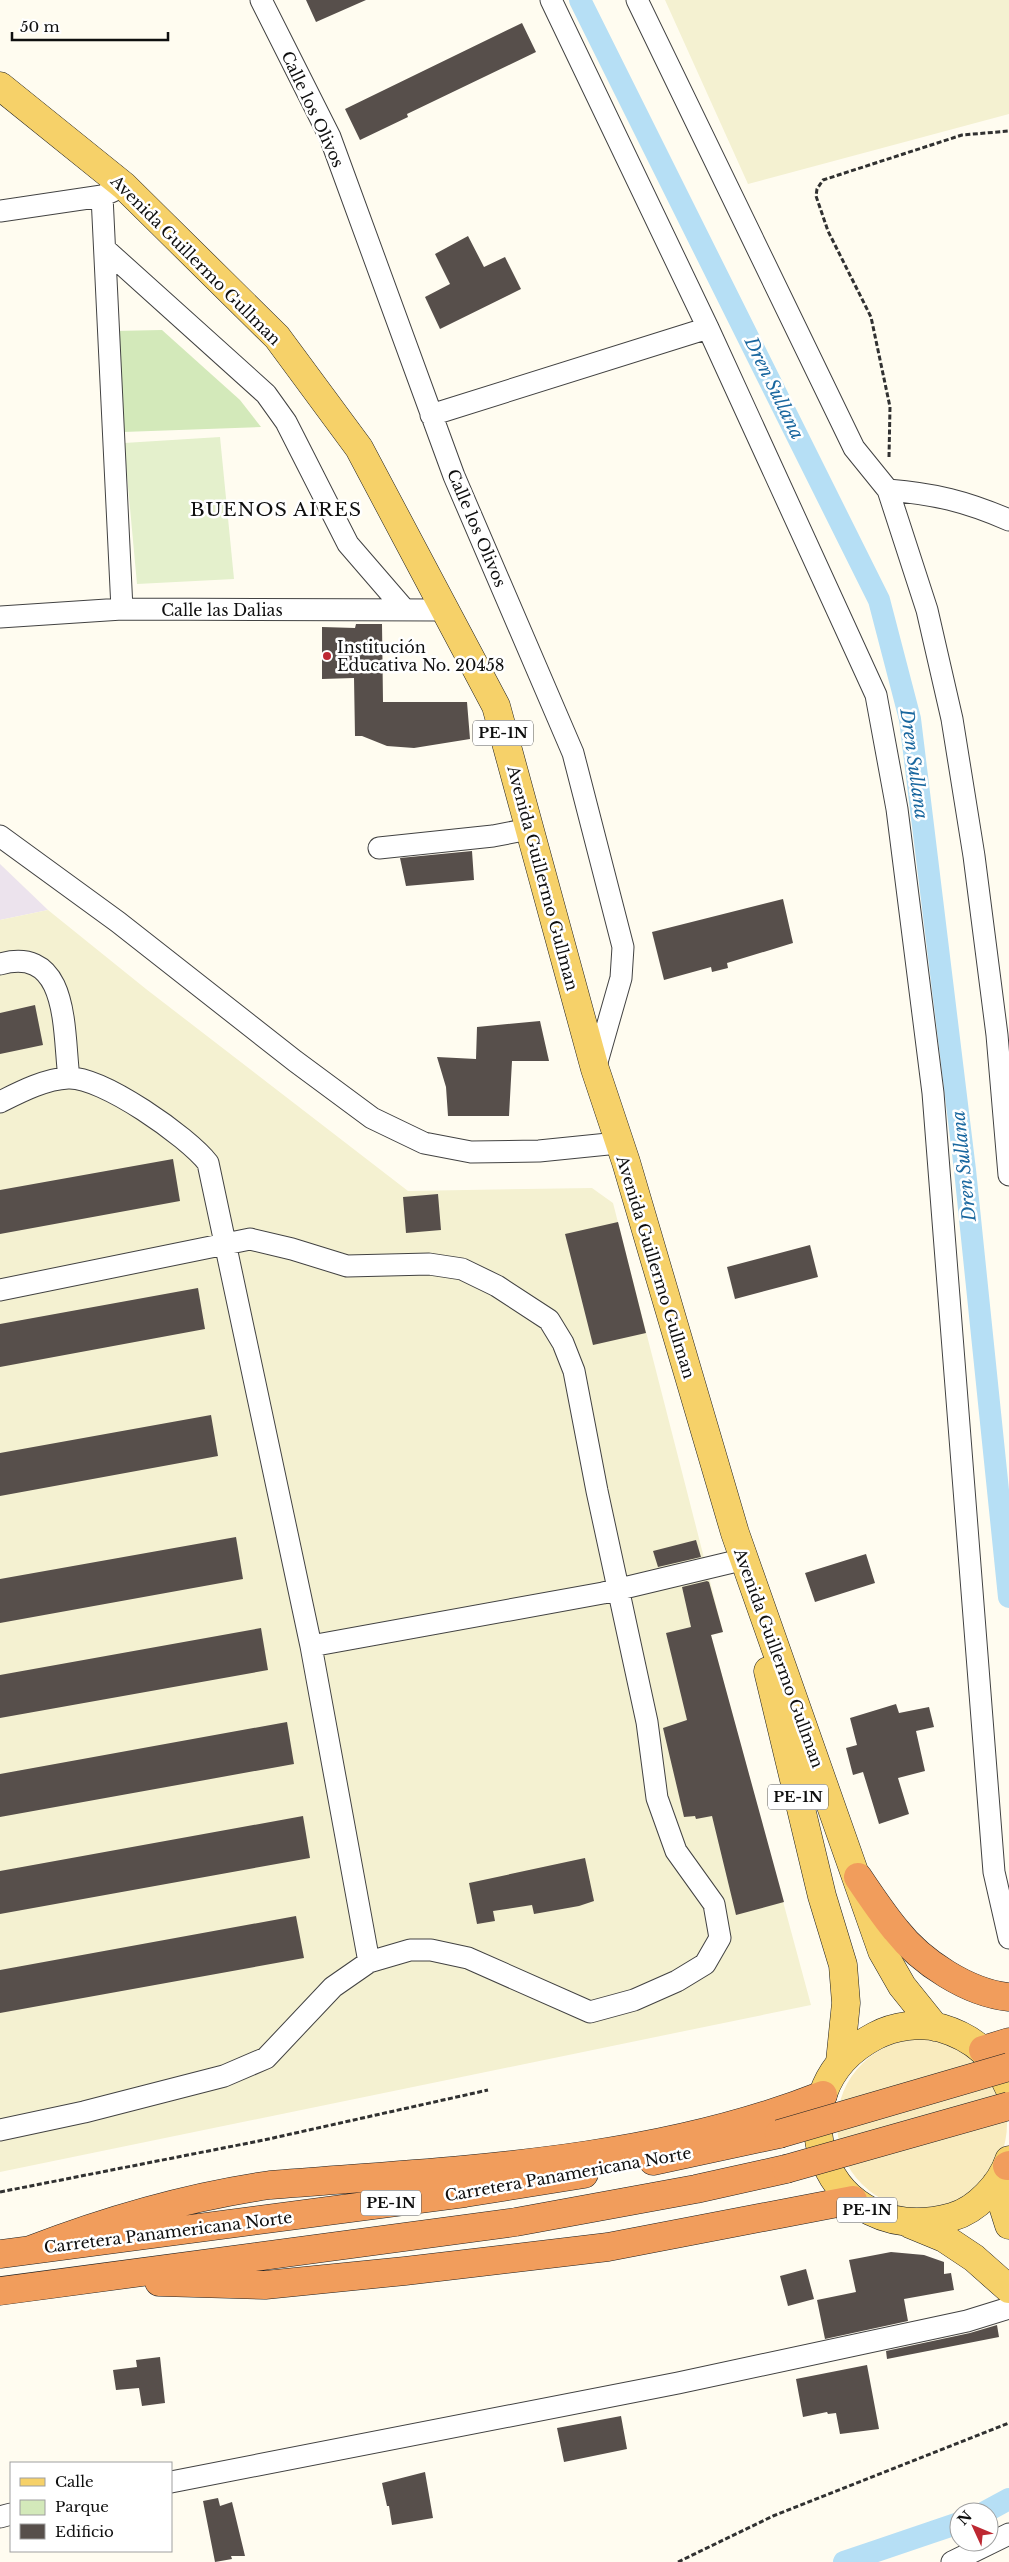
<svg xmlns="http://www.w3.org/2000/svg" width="1009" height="2562" font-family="'Libre Baskerville',serif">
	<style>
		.industrial { fill: #ece3ed }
		.farmland { fill: #f4f1d1 }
		.green { fill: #d3e9ba }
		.sand { fill: #f9ebbe }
		.pitch { fill: #e4f0cc }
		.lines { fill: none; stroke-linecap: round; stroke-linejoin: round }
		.canal { stroke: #b6dff5; stroke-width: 22 }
		.building { fill: #574f4b }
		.minor-casing { stroke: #424242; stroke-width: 23 }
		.major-casing { stroke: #202020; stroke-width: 29 }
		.highway-casing { stroke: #202020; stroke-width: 29 }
		.path { stroke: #313131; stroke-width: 3; stroke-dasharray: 5 2.5; stroke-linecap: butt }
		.minor { stroke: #fff; stroke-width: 21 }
		.major { stroke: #f6d169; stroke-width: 28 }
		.highway { stroke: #f19d5c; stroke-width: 28 }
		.highway-bridge-casing { stroke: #202020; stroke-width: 29; stroke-linecap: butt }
		.highway-bridge { stroke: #f19d5c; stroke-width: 28 }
		.poi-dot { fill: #bd2832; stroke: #fff; stroke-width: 2 }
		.labels { text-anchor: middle; stroke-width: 5; stroke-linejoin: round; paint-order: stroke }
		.shield { fill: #fff; stroke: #575757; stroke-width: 1 }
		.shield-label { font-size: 15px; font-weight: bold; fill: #0f0f0f }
		.street-label { font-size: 16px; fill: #0f0f0f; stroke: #fff }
		.poi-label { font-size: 16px; fill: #0f0f0f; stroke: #fff; text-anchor: start }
		.water-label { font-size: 18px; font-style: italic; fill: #19679f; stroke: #fff }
		.quarter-label { font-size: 19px; letter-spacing: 1px; fill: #0f0f0f; stroke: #fff }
	</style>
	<rect width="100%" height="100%" fill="#fffcf0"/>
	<path class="industrial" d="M0 864 48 910 0 920Z"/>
	<path class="farmland" d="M665 0H1009V114L748 184Z
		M48 910 146 989 408 1191 592 1188 613 1203 723 1632 711 1635 811 2005 0 2172V920Z"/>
	<path class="green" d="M162 330 240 400 261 427 123 432 113 331Z"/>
	<path class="sand" d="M837 2124a85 85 0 1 1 170 0a85 85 0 1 1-170 0Z"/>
	<path class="pitch" d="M220 437 234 579 137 584 124 443Z"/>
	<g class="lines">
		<path class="canal" d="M580 0 879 600 910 719 965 1170 1009 1597
			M985 2512 1009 2499
			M844 2562 959 2523"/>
	</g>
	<path class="building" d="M306 0H366L316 22Z
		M522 23 536 52 407 114 408 117 360 140 345 109Z
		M468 236 484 267 505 257 521 289 440 329 425 297 450 284 435 254Z
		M356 624H382L383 702H467L470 739 414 748 387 746 362 736H355L354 678 322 679V627L355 628Z
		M472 851 474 880 406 886 400 858Z
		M783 899 793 943 727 963 728 968 712 972 711 967 664 980 652 932Z
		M35 1005 43 1045 0 1054V1013Z
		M540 1021 549 1061H512L509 1116H448L446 1087 437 1057 476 1059 477 1027Z
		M173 1159 180 1201 0 1234V1190Z
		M438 1194 441 1230 406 1233 403 1197Z
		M618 1222 646 1333 593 1345 565 1234Z
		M810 1245 818 1277 735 1299 727 1267Z
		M198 1288 205 1329 0 1367V1324Z
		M211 1415 218 1456 0 1496V1453Z
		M236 1537 243 1579 0 1623V1579Z
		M696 1540 701 1557 658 1567 653 1551Z
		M866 1554 875 1583 815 1602 805 1573Z
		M707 1581 709 1582 723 1632 711 1635 784 1902 736 1915 712 1816 696 1819 695 1816 684 1817 663 1728 687 1720 666 1633 691 1627 682 1587Z
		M261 1628 268 1670 0 1718V1675Z
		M896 1704 899 1713 929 1707 934 1727 916 1731 925 1771 898 1778 909 1814 879 1824 863 1772 853 1775 846 1748 857 1745 850 1718Z
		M287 1722 294 1764 0 1817V1774Z
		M303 1816 310 1858 0 1914V1871Z
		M585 1858 594 1901 579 1906 534 1914 532 1905 493 1911 495 1921 477 1924 469 1883Z
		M296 1916 304 1958 0 2013V1970Z
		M891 2252 924 2255 944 2262V2274L951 2273 954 2290 904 2299 908 2321 825 2339 817 2300 856 2292 849 2260Z
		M806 2269 814 2299 788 2306 780 2276Z
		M997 2325 999 2337 887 2359 886 2351 970 2333Z
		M160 2357 165 2403 142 2406 139 2388 116 2390 113 2370 137 2367 136 2360Z
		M867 2365 879 2429 840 2434 836 2413 828 2414 827 2412 803 2417 796 2379Z
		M621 2416 627 2449 564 2462 557 2428Z
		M425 2472 433 2518 392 2525 389 2506H387L382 2483Z
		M218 2498 220 2506 232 2502 245 2556H231L232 2559 215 2562 203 2501Z"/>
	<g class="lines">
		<g class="minor-casing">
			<path id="minor" d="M261 0 330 137 454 476 573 753 623 947 621 978 595 1069
				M551 0 708 328 876 695 897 809 933 1093 994 1872 1009 1938
				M637 0 854 448 888 490 927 610 952 719 974 856 997 1035 1009 1175
				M102 196 122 609
				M0 211 102 196 115 190
				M105 249 266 394 286 422 348 544 405 610
				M431 415 708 328
				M888 490C935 494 965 501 1009 520
				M0 617 122 609 445 610
				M0 836 118 922 295 1061 372 1118 424 1143 471 1152 539 1151 618 1143
				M379 848 493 836 529 829
				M0 964C70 945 63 1032 69 1078
				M0 1102C20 1092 45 1079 68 1078 102 1076 188 1137 208 1163L311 1646 369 1962
				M0 1290 250 1239 292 1249 347 1266 429 1264 462 1269 497 1286 549 1320 563 1343 574 1371 597 1491 647 1722 657 1798 676 1851 714 1904 720 1938 705 1964 677 1981 634 2000 590 2012 468 1958 431 1950H410L369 1962 333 1987 266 2058 224 2076 84 2112 0 2130
				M311 1646 603 1593 741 1560
				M171 2482 678 2383 967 2321 1009 2308
				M0 2517 11 2514
				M952 2562 1009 2534"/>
		</g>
		<g class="major-casing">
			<path id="major" d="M0 86 124 186 277 337 359 448 496 706 595 1069 626 1162 735 1533 882 1951 902 1986 935 2027
				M768 1671 822 1896 843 1965 846 2003 840 2062
				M1009 2088C996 2057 972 2037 941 2028 920 2022 894 2026 875 2036 766 2093 825 2252 952 2217 977 2210 1001 2184 1009 2160
				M996 2184 1009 2225
				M910 2224 944 2238 974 2258 1009 2289"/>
		</g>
		<g class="highway-casing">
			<path id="highway" d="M858 1877C870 1895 882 1913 896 1930 921 1962 968 1993 1009 1997
				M983 2050 1009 2042
				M653 2161 779 2134
				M1007 2166 1009 2165
				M30 2250C108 2220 187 2197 270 2185 455 2170 648 2164 823 2095
				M0 2254 465 2193 584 2174
				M159 2282 265 2285 405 2271 608 2247 853 2200
				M0 2291 516 2222 696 2189 786 2169"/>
		</g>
		<path class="path" d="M889 457 890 407 871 317 828 231 816 196 817 189 823 180 962 135 1009 131
			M0 2192 264 2140 488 2090
			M678 2562 773 2516 1009 2423"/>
		<use href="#minor" class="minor"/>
		<use href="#major" class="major"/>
		<use href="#highway" class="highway"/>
		<g class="highway-bridge-casing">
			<path id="highway-bridge" d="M779 2134 1009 2067
				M786 2169 1009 2106"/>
		</g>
		<use href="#highway-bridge" class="highway-bridge"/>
	</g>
	<circle class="poi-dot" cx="327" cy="656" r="5"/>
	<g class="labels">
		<g class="shield">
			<rect x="473" y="720.5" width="60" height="25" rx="4"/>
			<rect x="768" y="1784.5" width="60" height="25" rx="4"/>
			<rect x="361" y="2190.5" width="60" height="25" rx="4"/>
			<rect x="837" y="2197.5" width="60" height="25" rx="4"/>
		</g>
		<g class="shield-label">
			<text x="503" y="738">PE-1N</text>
			<text x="798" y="1802">PE-1N</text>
			<text x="391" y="2208">PE-1N</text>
			<text x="867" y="2215">PE-1N</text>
		</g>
		<g class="street-label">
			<text transform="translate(313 109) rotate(65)" y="6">Calle los Olivos</text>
			<text transform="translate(196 260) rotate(45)" y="6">Avenida Guillermo Gullman</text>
			<text transform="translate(477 528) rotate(67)" y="6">Calle los Olivos</text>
			<text x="222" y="616">Calle las Dalias</text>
			<text transform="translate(543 878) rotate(75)" y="6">Avenida Guillermo Gullman</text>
			<text transform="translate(656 1267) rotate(73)" y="6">Avenida Guillermo Gullman</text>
			<text transform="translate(779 1658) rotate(70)" y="6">Avenida Guillermo Gullman</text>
			<text transform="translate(568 2174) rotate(-10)" y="6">Carretera Panamericana Norte</text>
			<text transform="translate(168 2232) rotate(-7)" y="6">Carretera Panamericana Norte</text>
		</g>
		<g class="poi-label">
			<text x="337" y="653">Institución<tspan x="337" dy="18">Educativa No. 20458</tspan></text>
		</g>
		<g class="water-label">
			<text transform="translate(774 388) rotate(64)" y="6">Dren Sullana</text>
			<text transform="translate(914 764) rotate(82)" y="6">Dren Sullana</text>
			<text transform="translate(964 1166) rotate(-96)" y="6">Dren Sullana</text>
		</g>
		<g class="quarter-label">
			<text x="276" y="516">BUENOS AIRES</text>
		</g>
	</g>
	<rect x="10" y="2462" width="162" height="90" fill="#ffffff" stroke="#9f9f9f"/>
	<rect x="20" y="2478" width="25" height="8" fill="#f6d169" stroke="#9f9f9f"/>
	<text x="55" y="2487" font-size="15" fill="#0f0f0f">Calle</text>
	<rect x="20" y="2500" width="25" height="15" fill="#d3e9ba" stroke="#9f9f9f"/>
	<text x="55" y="2512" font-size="15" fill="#0f0f0f">Parque</text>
	<rect x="20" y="2524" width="25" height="15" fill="#574f4b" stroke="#9f9f9f"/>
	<text x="55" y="2537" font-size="15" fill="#0f0f0f">Edificio</text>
	<g transform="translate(974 2527) rotate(314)"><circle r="24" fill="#ffffff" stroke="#9f9f9f"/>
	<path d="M0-4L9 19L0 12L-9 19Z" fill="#bd2832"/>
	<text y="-8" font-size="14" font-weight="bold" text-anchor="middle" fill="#0f0f0f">N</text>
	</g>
	<path d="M12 32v8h156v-8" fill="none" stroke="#0f0f0f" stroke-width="2.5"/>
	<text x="20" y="32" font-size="15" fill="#0f0f0f" stroke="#ffffff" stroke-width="4" paint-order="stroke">50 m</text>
</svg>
